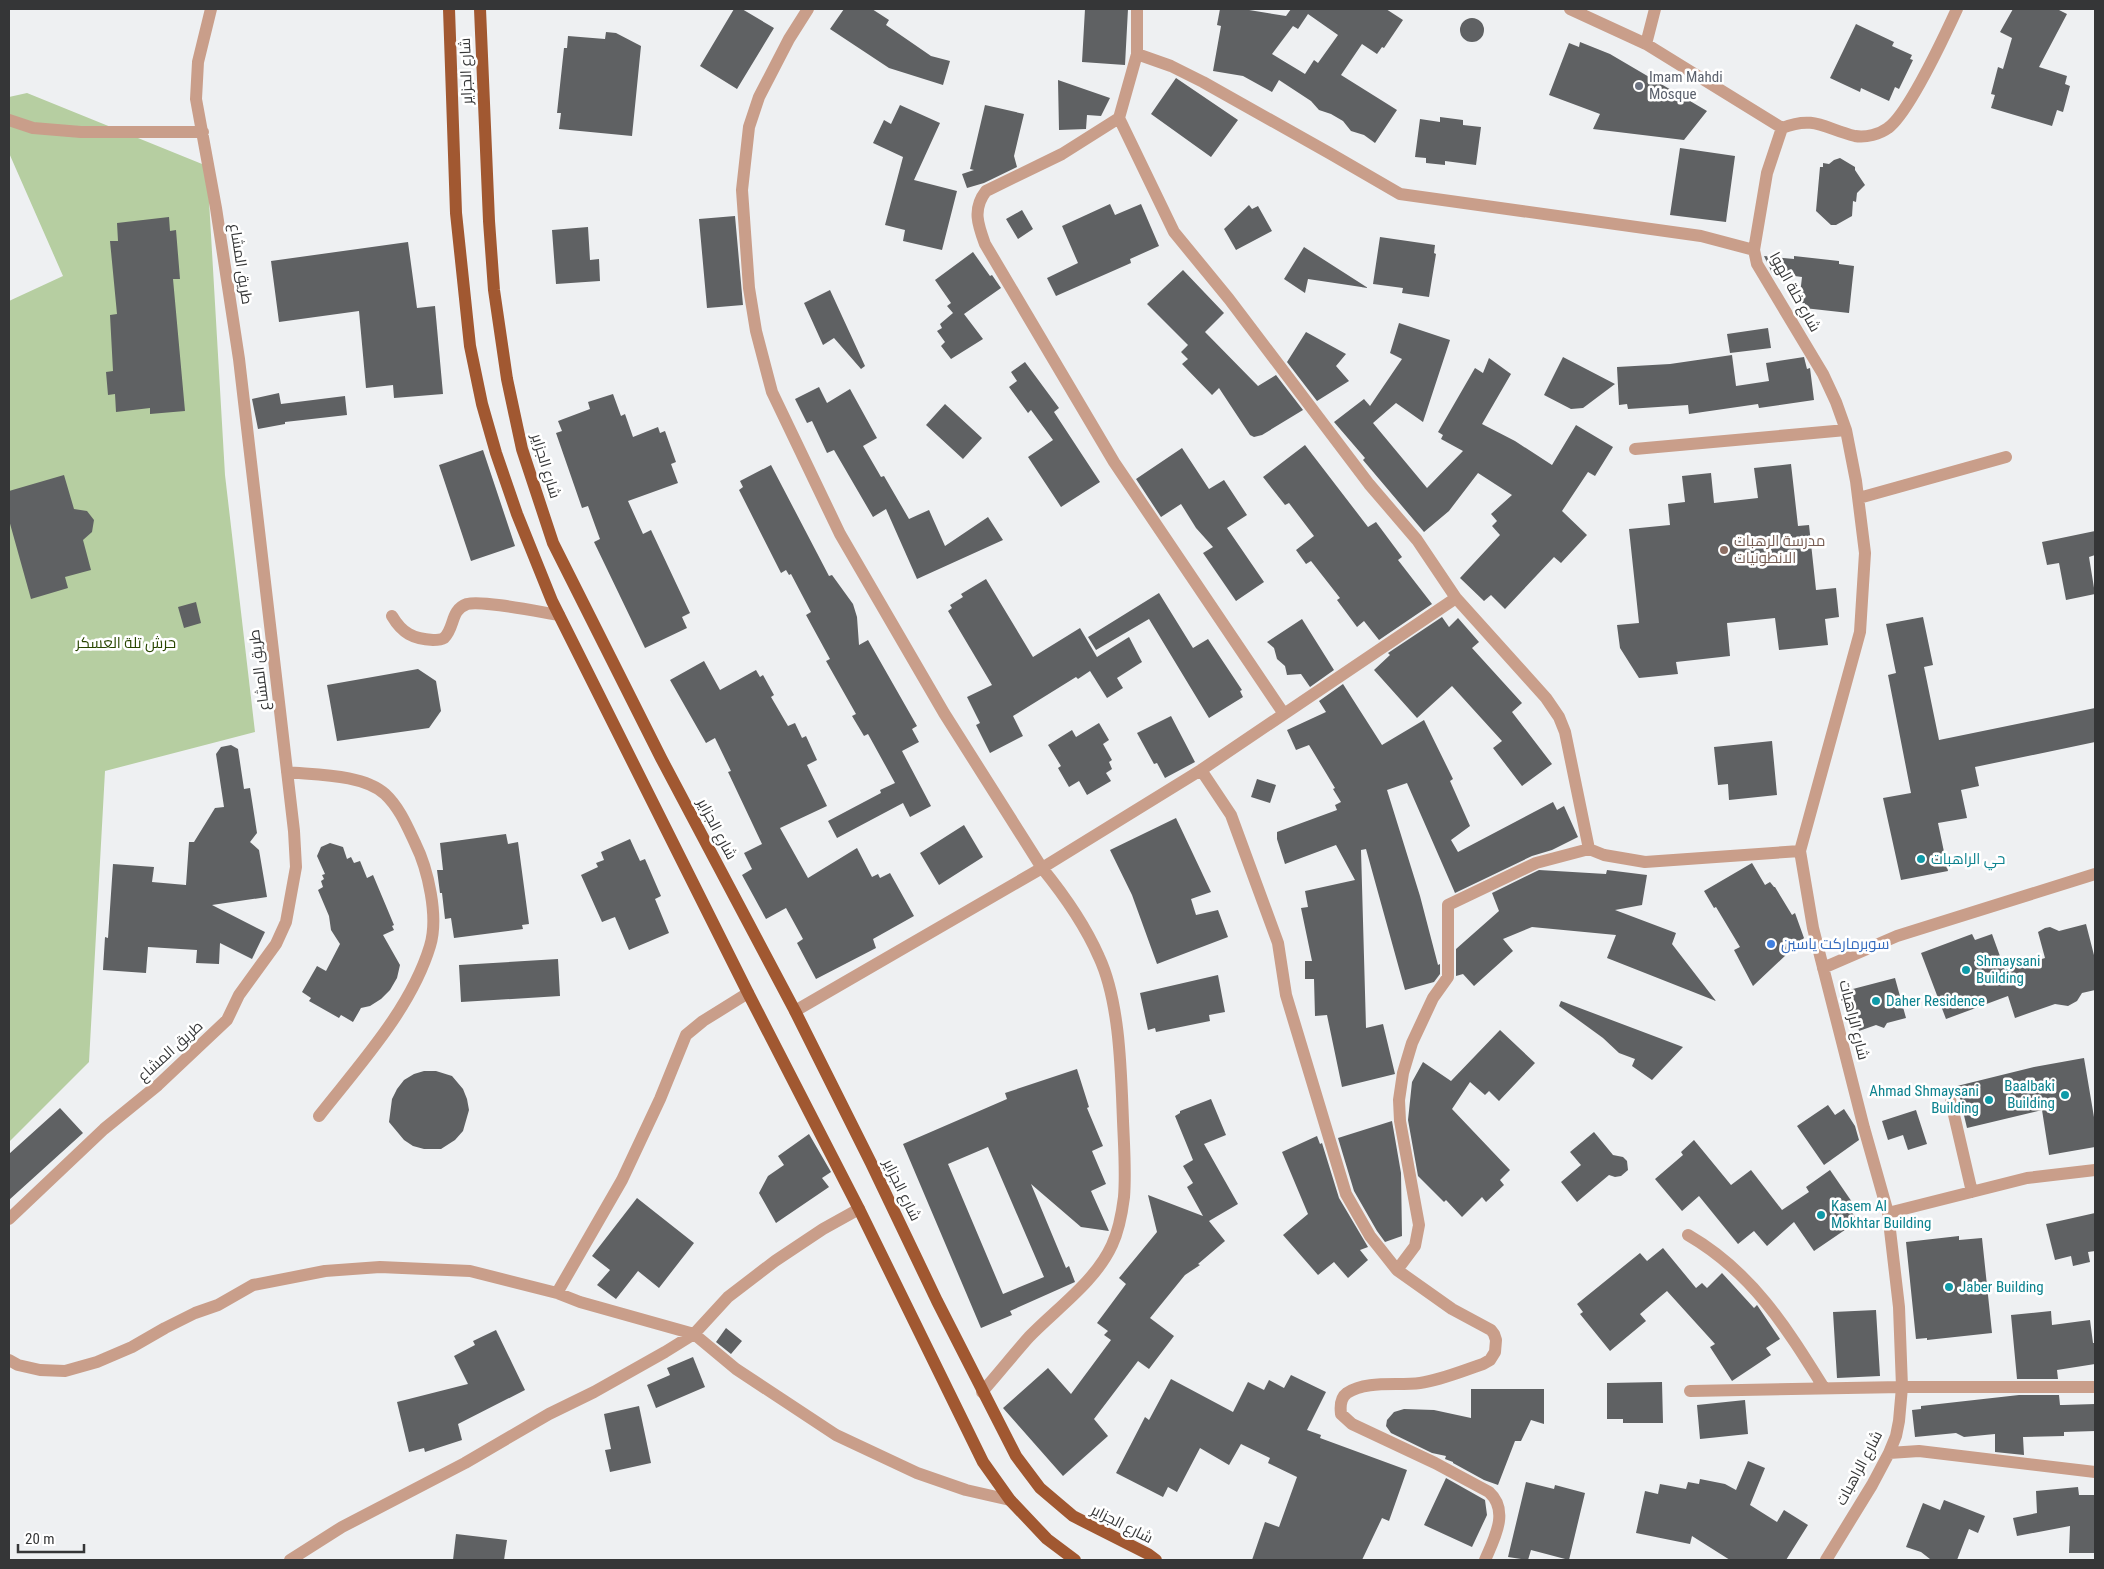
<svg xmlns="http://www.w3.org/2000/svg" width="2104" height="1569" font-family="'Roboto Condensed',Cairo,sans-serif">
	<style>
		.green { fill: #b6cea1 }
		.building { fill: #5f6163; fill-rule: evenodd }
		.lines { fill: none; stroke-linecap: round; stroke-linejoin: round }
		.minor { stroke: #c99e8a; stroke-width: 12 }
		.major { stroke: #a15831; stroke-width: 12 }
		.worship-dot { fill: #6b7280; stroke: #fff; stroke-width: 2 }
		.education-dot { fill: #8d6e63; stroke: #fff; stroke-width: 2 }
		.culture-dot { fill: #0f9aa8; stroke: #fff; stroke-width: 2 }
		.shop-dot { fill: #3f7fe0; stroke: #fff; stroke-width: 2 }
		.labels { text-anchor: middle; stroke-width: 5; stroke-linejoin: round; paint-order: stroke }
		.street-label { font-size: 15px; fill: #353637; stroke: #fff }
		.worship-label { font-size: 15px; fill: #5b616d; stroke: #fff; text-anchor: start }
		.education-label { font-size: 15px; fill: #785e54; stroke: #fff; text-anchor: start }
		.park-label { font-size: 15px; fill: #294600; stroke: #fff }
		.culture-label { font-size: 15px; fill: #0d838f; stroke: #fff; text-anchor: start }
		.shop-label { font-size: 15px; fill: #366cbe; stroke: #fff; text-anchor: start }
	</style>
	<rect width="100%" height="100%" fill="#eef0f2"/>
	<path class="green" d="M27 93 207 166 225 475 255 732 105 771 89 1062 9 1142V301L63 276 9 153V97Z"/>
	<path class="building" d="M734 9H742L774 28 737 89 700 66Z
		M844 9H872L889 20 886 25 931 56 950 61 943 85 889 68 830 29Z
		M1085 9H1128L1125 65 1082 62Z
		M1220 9H1243L1286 16 1291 9H1386L1403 20 1384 48 1382 47 1377 54 1362 44 1341 75 1397 110 1375 143 1364 135 1351 131 1343 121 1331 114 1319 110 1311 101 1279 80 1272 92 1243 76 1213 71 1221 26 1217 25ZM1308 14 1338 35 1318 63 1314 60 1305 74 1272 54 1293 26 1298 29Z
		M2013 9H2057L2067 14 2039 67 2067 76 2065 84 2070 86 2063 112 2057 110 2052 126 1991 108 1995 95 1991 94 1998 67 2003 69 2012 38 2000 32Z
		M1460 30a12 12 0 1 1 24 0a12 12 0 1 1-24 0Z
		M1856 24 1894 42 1892 46 1912 55 1910 59 1913 60 1899 89 1895 87 1889 101 1861 88 1860 92 1830 78Z
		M606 32 616 33 641 46 632 136 559 129 561 113H557L564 48H567L568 36 605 39Z
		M1580 42 1610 54 1707 111 1684 140 1593 129 1600 114 1549 95 1569 43 1579 47Z
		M1176 78 1238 120 1211 157 1151 114Z
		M1058 80 1110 98 1101 116 1087 115 1086 129 1059 130Z
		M900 105 940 123 914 180 957 191 942 250 903 241 905 230 885 225 903 157 873 143 884 120 891 124Z
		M985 105 1024 114 1014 156 1017 167 984 183 967 188 962 174 974 170 970 169Z
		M1440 117 1463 120V125L1481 127 1476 165 1445 161V165L1426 163V158L1415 157 1420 119 1440 122Z
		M1680 148 1735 156 1726 222 1670 215Z
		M1840 158 1855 167V170L1865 185 1857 193 1856 202 1853 201 1852 216 1836 225H1831L1816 211 1820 167H1823V163L1829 164 1834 160Z
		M1110 204 1115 215 1141 204 1159 246 1130 259 1131 263 1056 296 1047 278 1078 263 1062 226Z
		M1249 205 1252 209 1258 206 1272 231 1236 250 1224 229Z
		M1022 210 1033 229 1018 239 1006 219Z
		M735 216 743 305 707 308 699 219Z
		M169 217 170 231 176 230 180 279H173L185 411 150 414V408L116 412 115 394 108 395 106 372 113 371 110 315 117 314 110 241H118L117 223Z
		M588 227 590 260 599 259 600 281 556 284 552 230Z
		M1380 237 1435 245 1434 253 1436 254 1429 297 1402 293 1403 288 1373 284Z
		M408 242 417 308 435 306 443 394 394 398 393 385 366 388 359 311 279 322 271 261Z
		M1304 247 1368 288 1308 279 1305 293 1284 279Z
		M973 252 990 276 992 275 1001 288 964 314 983 339 951 359 941 346 945 342 937 331 942 328 940 324 953 313 947 306 951 303 935 280Z
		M1764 256 1794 259V256L1839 261V264L1854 266 1849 313 1804 308 1805 303H1799L1802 277 1772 273Z
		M1183 270 1224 313 1205 332 1258 386 1276 375 1303 410 1262 435 1254 437 1250 435 1219 388 1212 395 1182 364 1188 359 1181 352 1188 345 1147 304Z
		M830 290 865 366 861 369 834 338 823 345 804 303Z
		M1399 323 1450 340 1423 422 1396 403 1373 423 1427 488 1463 451 1441 439 1443 435 1438 432 1475 368 1483 373 1489 358 1511 374 1482 424 1515 441 1552 465 1576 425 1613 447 1595 476 1588 472 1562 511 1587 535 1561 563 1554 557 1505 609 1491 595 1484 601 1460 578 1500 535 1492 526 1497 521 1491 514 1512 495 1478 473 1449 511 1424 532 1363 460 1365 458 1334 422 1364 399 1370 406 1402 359 1390 353Z
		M1768 328 1771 348 1730 353 1727 334Z
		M1306 332 1346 354 1336 366 1349 381 1317 401 1287 362Z
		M1732 355 1736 386 1769 381 1766 363 1804 357 1807 369 1810 368 1814 400 1759 408 1758 404 1689 414 1688 405 1628 409 1627 404 1619 405 1617 367 1670 364Z
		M1563 357 1615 384 1583 408 1571 409 1544 395Z
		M1025 362 1059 408 1054 412 1100 482 1061 507 1028 457 1053 440 1031 410 1028 413 1009 387 1017 381 1011 372Z
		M819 387 827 403 850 389 877 438 863 446 881 477 884 476 909 519 929 510 945 546 988 517 1003 540 917 579 886 509 873 517 834 450 827 453 812 421 807 423 795 399Z
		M279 393 281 404 345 396 347 415 285 422V424L258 429 252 399Z
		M613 394 621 416 625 414 633 437 658 427 660 433 665 431 676 462 671 464 678 483 628 501 643 534 651 530 690 613 682 617 687 628 645 648 594 542 600 539 588 506 582 508 556 433 562 431 558 421 590 409 588 402Z
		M945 404 982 438 963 459 926 425Z
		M1305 445 1368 527 1376 522 1402 557 1398 560 1432 604 1379 640 1364 621 1357 627 1337 600 1340 598 1311 561 1306 564 1296 550 1314 536 1289 503 1285 505 1263 477Z
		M1182 448 1209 489 1224 480 1247 515 1227 528 1264 582 1236 601 1203 553 1213 547 1196 528 1181 504 1161 517 1136 479Z
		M483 450 515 546 471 561 439 465Z
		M1791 464 1798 526 1809 525 1816 590 1836 588 1839 617 1825 619 1828 645 1779 650 1775 618 1727 623 1730 656 1676 662 1678 674 1639 678 1620 648 1617 625 1639 623 1629 529 1670 525 1668 504 1685 502 1682 476 1711 473 1714 503 1758 498 1754 468Z
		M771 465 829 576 832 575 853 604 857 617 859 645 868 640 917 726 912 729 919 742 902 751 931 806 910 817 903 803 837 838 828 821 881 793 880 790 895 783 868 734 864 736 852 716 856 714 826 661 830 659 806 615 811 612 791 574 789 575 786 570 781 573 739 490 743 487 740 481Z
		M64 475 74 509 87 511 94 520 92 532 83 540 91 570 65 577 68 588 31 599 9 520V491Z
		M2095 531V555L2089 557 2095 594 2066 600 2059 563 2047 565 2042 542Z
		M986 579 1033 657 1080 628 1097 657 1129 637 1142 662 1117 678 1123 688 1107 698 1090 671 1078 679 1076 677 1013 716 1023 736 990 753 976 725 980 723 967 697 992 685 948 611 952 608 950 605 963 597 961 594Z
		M1159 593 1193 648 1208 639 1242 690 1240 691 1243 697 1209 718 1149 619 1096 650 1088 637Z
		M196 602 201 623 184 628 178 607Z
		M1442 617 1449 627 1458 618 1479 642 1472 648 1522 703 1512 712 1552 764 1522 786 1493 748 1502 741 1452 686 1417 718 1374 670 1390 655 1388 653Z
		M1923 617 1933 665 1924 667 1939 740 2095 708V742L1975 767 1979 786 1961 790 1967 818 1938 823 1948 871 1901 880 1883 798 1911 793 1888 675 1896 673 1886 624Z
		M1302 619 1334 670 1310 687 1301 674 1287 675 1285 666 1277 659 1274 648 1267 642Z
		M704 661 720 690 756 670 760 677 763 675 774 695 771 697 788 726 795 723 802 738 806 736 817 760 807 765 827 806 780 828 808 878 857 848 872 877 878 874 880 878 890 873 914 916 873 939 876 948 816 979 797 943 803 939 786 908 766 919 742 875 752 869 744 853 762 844 728 772 731 771 715 738 706 743 670 680Z
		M418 669 436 681 441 711 429 728 337 741 327 685Z
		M1343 684 1382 745 1424 720 1453 779 1450 781 1470 826 1451 840 1458 852 1553 802 1557 810 1564 806 1578 837 1552 850 1532 856 1455 893 1407 783 1387 790 1420 896 1438 965 1440 964V974L1434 982 1405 990 1366 849 1361 850 1366 1028 1383 1024 1395 1074 1342 1087 1327 1015 1315 1016 1314 979H1305V961H1312L1301 908 1308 907 1305 891 1355 880 1336 845 1285 864 1277 839V832L1337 810 1335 805 1341 802 1333 789 1335 788 1309 745 1296 750 1287 730 1326 712 1319 701Z
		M1171 716 1195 762 1165 778 1157 763 1154 764 1137 733Z
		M1099 723 1109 740 1103 744 1112 760 1109 762 1112 769 1106 773 1111 781 1087 795 1079 781 1069 787 1058 768 1061 766 1048 745 1072 730 1076 737Z
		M1772 741 1777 795 1729 800 1728 784 1718 785 1714 747Z
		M231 745 238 749 244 789 250 788 257 833 250 842 259 850 267 897 212 905 265 932 252 959 220 943 219 964 196 963 197 950 148 947 146 973 103 970 105 937 108 938 113 864 154 867 152 882 186 885 189 842H194L215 808 224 807 216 754 221 747Z
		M1257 779 1276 785 1270 803 1251 797Z
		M1176 818 1211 892 1191 899 1196 915 1218 910 1228 937 1157 964 1132 895 1110 850Z
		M964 825 983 857 939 885 920 853Z
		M506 834 508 844 518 842 529 924 522 925 523 929 454 938 451 918 445 919 442 893H440L437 870H443L440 843Z
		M630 839 640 861 645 859 661 896 655 899 669 933 629 950 615 917 602 922 581 875 598 867 596 863 604 860 601 852Z
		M330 843 343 847 347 859 351 857 354 863 360 861 367 878 373 875 394 925 392 926 394 930 383 935 400 965 397 978 390 990 381 999 370 1006 361 1008 353 1022 341 1015 339 1018 309 1001 311 998 302 992 317 966 326 971 340 944 331 930 329 916 318 890 323 887 321 881 324 879 322 875 325 874 317 856 321 847Z
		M1752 863 1765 885 1770 882 1774 887H1775L1792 915 1795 913 1804 938 1753 986 1734 950 1740 947 1716 907 1714 908 1704 891Z
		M1539 870 1606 874 1607 870 1647 875 1642 905 1615 910 1676 933 1672 944 1716 1001 1607 958 1616 935 1532 927 1503 939 1513 951 1474 986 1463 974 1456 976V949L1499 911 1492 893Z
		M2086 924 2095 959V990L2082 993 2077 1001 2068 1006 2055 1004 2015 1018 2008 996 1946 1019 1921 953 1972 934 1975 940 1992 934 2005 970 2045 958 2038 932 2045 928 2050 927 2059 931Z
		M558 959 560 996 461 1002 459 965Z
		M1218 975 1225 1012 1209 1015 1210 1021 1156 1032 1155 1028 1148 1030 1140 993Z
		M1895 978 1906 1018 1887 1023 1884 1028 1876 1025 1859 1031 1849 990Z
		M1561 1001 1683 1047 1652 1080 1632 1066 1635 1059 1619 1053 1603 1038 1559 1006Z
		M1500 1030 1535 1063 1499 1101 1489 1091 1485 1095 1470 1082 1452 1109 1510 1170 1500 1180 1504 1185 1486 1202 1482 1197 1462 1217 1446 1200 1444 1202 1418 1176 1408 1120 1412 1082 1423 1062 1451 1081Z
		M2084 1058 2095 1123V1147L2049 1155 2042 1110 1967 1128 1957 1086 2034 1067Z
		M1077 1069 1089 1107 1087 1108 1103 1146 1092 1151 1106 1184 1091 1191 1109 1231 1081 1227 1031 1184 1066 1268 1069 1266 1075 1282 1010 1311 1012 1315 981 1328 903 1144 1007 1099 1005 1093ZM988 1147 1044 1277 1003 1294 948 1164Z
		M424 1071H436L452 1076 463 1089 467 1099 469 1110 463 1131 455 1140 441 1149H424L413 1146 404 1140 389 1122 392 1099 397 1089 404 1080 414 1074Z
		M1211 1099 1226 1135 1204 1144 1238 1204 1209 1221 1225 1241 1198 1264 1200 1265 1185 1275 1150 1318 1174 1336 1149 1369 1138 1361 1094 1419 1108 1436 1063 1476 1003 1408 1048 1368 1071 1394 1111 1340 1104 1335 1108 1331 1097 1323 1126 1284 1119 1278 1157 1232 1148 1195 1203 1216 1187 1187 1193 1183 1183 1166 1193 1160 1175 1116 1180 1113V1111Z
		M1828 1105 1835 1115 1844 1109 1855 1126 1859 1140 1824 1165 1797 1126Z
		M60 1108 83 1133 9 1200V1154Z
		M1916 1110 1927 1144 1908 1150 1903 1135 1888 1140 1882 1121Z
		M1392 1121 1401 1173 1402 1236 1385 1242 1377 1231 1354 1191 1338 1138Z
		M1594 1132 1613 1155 1623 1157 1627 1161 1628 1170 1621 1176 1615 1177 1609 1175 1577 1202 1561 1182 1581 1165 1570 1152Z
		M809 1134 831 1172 822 1178 829 1187 776 1223 759 1193 768 1176 784 1165 778 1156Z
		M1317 1136 1320 1144 1322 1143 1339 1198 1368 1247 1360 1250 1368 1260 1348 1278 1334 1262 1318 1275 1283 1235 1308 1214 1282 1152Z
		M1694 1140 1731 1185 1751 1170 1782 1210 1809 1192 1806 1187 1830 1170 1852 1202 1847 1206 1858 1221 1814 1251 1794 1222 1767 1246 1754 1231 1738 1244 1699 1196 1682 1211 1655 1179 1683 1155 1681 1152Z
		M637 1198 694 1243 659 1288 638 1271 616 1299 597 1285 610 1270 592 1256Z
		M2095 1213V1251L2088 1252 2090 1262 2073 1266 2071 1256 2055 1260 2046 1224Z
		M1959 1236V1240L1982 1238 1992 1333 1927 1340V1338L1916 1339 1906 1242Z
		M1663 1248 1696 1288 1702 1283 1707 1288 1722 1273 1754 1308 1757 1305 1780 1339 1766 1348 1771 1355 1732 1381 1710 1347 1715 1344 1667 1291 1640 1314 1646 1321 1610 1351 1580 1314 1583 1312 1577 1304 1640 1253 1647 1261Z
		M1876 1310 1880 1376 1837 1378 1833 1312Z
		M2051 1311 2052 1325 2090 1320 2093 1343H2095V1364L2057 1370 2058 1379H2017L2011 1315Z
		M726 1328 742 1341 731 1354 716 1342Z
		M496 1330 525 1390 458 1424 462 1440 425 1452 424 1448 409 1452 397 1402 468 1384 454 1356 475 1345 473 1341Z
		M693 1357 705 1387 656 1408 647 1385 670 1375 667 1368Z
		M1291 1375 1326 1392 1307 1430 1321 1435 1320 1438 1407 1470 1389 1521 1382 1518 1362 1560H1252L1265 1522 1279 1527 1297 1477 1268 1463 1270 1458 1241 1444 1229 1465 1200 1448 1177 1492 1168 1487 1163 1497 1116 1473 1145 1417 1149 1420 1171 1379 1233 1412 1248 1382 1264 1390 1269 1380 1284 1388Z
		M1662 1382 1663 1423H1623V1419H1607V1383Z
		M1471 1389H1544V1424L1531 1420 1521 1441H1515L1498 1485 1484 1480 1453 1463V1462L1445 1459 1446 1456 1432 1453 1391 1433 1386 1426 1387 1420 1394 1412 1404 1409 1434 1410 1471 1418Z
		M2019 1395H2059L2060 1405H2063L2095 1404V1431L2064 1432V1436L2023 1437 2024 1455 1995 1452V1434L1964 1437 1956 1433 1915 1437 1912 1410 1921 1409V1406Z
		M1745 1400 1748 1434 1700 1439 1697 1405Z
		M639 1406 651 1463 610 1472 605 1450 611 1449 604 1414Z
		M1748 1461 1765 1468 1750 1505 1777 1522 1784 1510 1808 1525 1786 1560H1730L1692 1536 1690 1544 1636 1533 1645 1491 1658 1494 1660 1484 1686 1489 1688 1482 1699 1484 1700 1479 1725 1484 1736 1490Z
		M1446 1478 1485 1500 1487 1515 1472 1547 1424 1525Z
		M1526 1482 1554 1489 1555 1485 1585 1493 1569 1560 1531 1550 1528 1560 1508 1557Z
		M2078 1487 2079 1495H2095V1553H2069L2070 1526 2017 1536 2013 1518 2037 1513 2036 1491Z
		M1944 1500 1985 1516 1978 1533 1969 1529 1957 1560 1930 1559 1921 1552 1906 1547 1923 1503 1940 1510Z
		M456 1534 507 1540 504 1560H453Z"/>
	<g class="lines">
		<path class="minor" d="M808 9 789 39 759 97 749 127 742 190 749 288 756 331 772 392 840 534 944 713 1042 868C1064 895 1085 925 1099 957 1120 1002 1121 1072 1123 1121 1124 1146 1126 1172 1124 1197 1122 1213 1119 1230 1112 1245 1095 1282 1057 1308 1029 1337 1013 1355 998 1374 982 1392
			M1570 9 1646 44 1782 128
			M1646 44 1655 9
			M1137 54V9
			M1119 118 1062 154 986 191C972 209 978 225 985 244L1114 462 1284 714
			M9 120 33 128 81 132H203
			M1754 250 1701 236 1400 194 1331 154 1203 82 1171 66 1137 54 1119 118 1174 232 1229 299 1369 484 1417 540 1456 598 1546 698 1559 717 1565 732 1589 849 1604 855 1645 862 1800 851
			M1635 449 1846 430
			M1859 498 2006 457
			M392 616C402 633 413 639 433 640 436 640 441 640 444 638 455 628 450 610 467 604 483 600 540 612 559 615
			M1201 770 1231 815 1278 943 1286 995 1346 1194 1370 1236 1397 1270 1452 1309 1491 1330 1494 1334 1496 1340 1495 1352 1490 1360 1483 1364C1462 1371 1441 1380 1420 1383 1397 1386 1367 1380 1347 1393 1340 1398 1340 1406 1341 1414L1352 1424 1435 1463 1489 1492C1510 1511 1494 1539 1485 1560
			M287 772C316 775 363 774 385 794 399 807 407 826 415 843 428 869 439 917 430 946 411 1009 359 1065 319 1116
			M1823 968 1897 936 2095 874
			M795 1011 1042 868 1201 770 1456 598
			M1951 1102 1972 1192
			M1888 1213 2027 1178 2095 1170
			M9 1219 104 1129 158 1085 227 1020 239 995 276 944 286 922 296 867 294 831 239 359 216 208 196 99 198 62 211 9
			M1688 1235C1752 1272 1786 1327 1824 1388
			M1397 1270 1415 1246 1419 1225 1400 1121 1399 1100 1403 1073 1412 1043 1433 998 1448 977V905L1536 863 1589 849
			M557 1293 622 1180 660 1099 686 1035 703 1021 748 993
			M9 1360 18 1365 40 1370 65 1371 97 1362 132 1347 165 1328 195 1313 218 1305 253 1285 325 1271 380 1267 470 1271 557 1293 580 1302 694 1334 736 1369 836 1435 917 1473 966 1490 1010 1500
			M1690 1391 1902 1387H2095
			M1889 1453 1919 1451 2095 1472
			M290 1560 342 1527 465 1463 549 1414 594 1392 665 1352 694 1334 728 1297 775 1261 823 1229 859 1209
			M1826 1560 1872 1485 1889 1453 1896 1436 1899 1421 1902 1387 1899 1307 1888 1213 1864 1128 1813 928 1800 851 1860 632 1865 553 1856 481 1846 430 1836 402 1823 374 1757 264 1754 250 1767 173 1782 128C1815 115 1825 129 1855 136 1866 138 1880 134 1888 128 1909 113 1945 35 1957 9"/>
		<path class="major" d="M449 9 456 213 470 346 482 404 496 453 517 514 552 601 748 993 859 1209 983 1462 1010 1500 1047 1539 1075 1560
			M480 9 489 221 494 290 507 379 522 449 553 543 661 758 795 1011 871 1163 937 1301 1016 1456 1040 1488 1073 1516 1148 1554 1156 1560"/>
	</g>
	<circle class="worship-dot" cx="1639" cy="86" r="5"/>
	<circle class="education-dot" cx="1724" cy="550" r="5"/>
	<g class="culture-dot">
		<circle cx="1921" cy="859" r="5"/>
		<circle cx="1966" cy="970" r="5"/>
		<circle cx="1876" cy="1001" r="5"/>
		<circle cx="2065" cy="1095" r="5"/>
		<circle cx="1989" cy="1100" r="5"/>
		<circle cx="1821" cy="1215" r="5"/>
		<circle cx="1949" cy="1287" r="5"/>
	</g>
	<circle class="shop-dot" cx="1771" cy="944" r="5"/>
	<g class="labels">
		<g class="street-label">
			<text transform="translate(466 71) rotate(-92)" y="5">شارع الجزاير</text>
			<text transform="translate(241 264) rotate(81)" y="5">طريق المشاع</text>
			<text transform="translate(1795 292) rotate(61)" y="5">شارع خلة الهوا</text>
			<text transform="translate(546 466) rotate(73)" y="5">شارع الجزاير</text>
			<text transform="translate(259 670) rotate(-97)" y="5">طريق المشاع</text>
			<text transform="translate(717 829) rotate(62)" y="5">شارع الجزاير</text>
			<text transform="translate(1854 1020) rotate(76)" y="5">شارع الراهبات</text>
			<text transform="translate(170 1051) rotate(-42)" y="5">طريق المشاع</text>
			<text transform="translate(902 1190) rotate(64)" y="5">شارع الجزاير</text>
			<text transform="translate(1859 1468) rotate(-62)" y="5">شارع الراهبات</text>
			<text transform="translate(1122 1524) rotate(27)" y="5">شارع الجزاير</text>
		</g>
		<g class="worship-label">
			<text x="1649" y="82">Imam Mahdi<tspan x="1649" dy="17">Mosque</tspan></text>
		</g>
		<g class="education-label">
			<text x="1734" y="546">مدرسة الرهبات<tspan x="1734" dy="17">الانطونيات</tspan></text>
		</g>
		<g class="park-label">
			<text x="126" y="648">حرش تلة العسكر</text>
		</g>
		<g class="culture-label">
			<text x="1931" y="864">حي الراهبات</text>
			<text x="1976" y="966">Shmaysani<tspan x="1976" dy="17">Building</tspan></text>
			<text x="1886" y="1006">Daher Residence</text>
			<text x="2055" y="1091" text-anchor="end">Baalbaki<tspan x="2055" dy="17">Building</tspan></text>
			<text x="1979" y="1096" text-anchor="end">Ahmad Shmaysani<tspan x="1979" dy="17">Building</tspan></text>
			<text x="1831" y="1211">Kasem Al<tspan x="1831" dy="17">Mokhtar Building</tspan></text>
			<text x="1959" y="1292">Jaber Building</text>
		</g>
		<g class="shop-label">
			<text x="1781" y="949">سوبرماركت ياسين</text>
		</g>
	</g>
	<rect width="2104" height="1569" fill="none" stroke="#353637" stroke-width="20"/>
	<path d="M18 1544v8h66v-8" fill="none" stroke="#353637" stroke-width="2.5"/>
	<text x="25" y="1544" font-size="15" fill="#353637" stroke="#ffffff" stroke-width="4" paint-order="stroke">20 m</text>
</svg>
